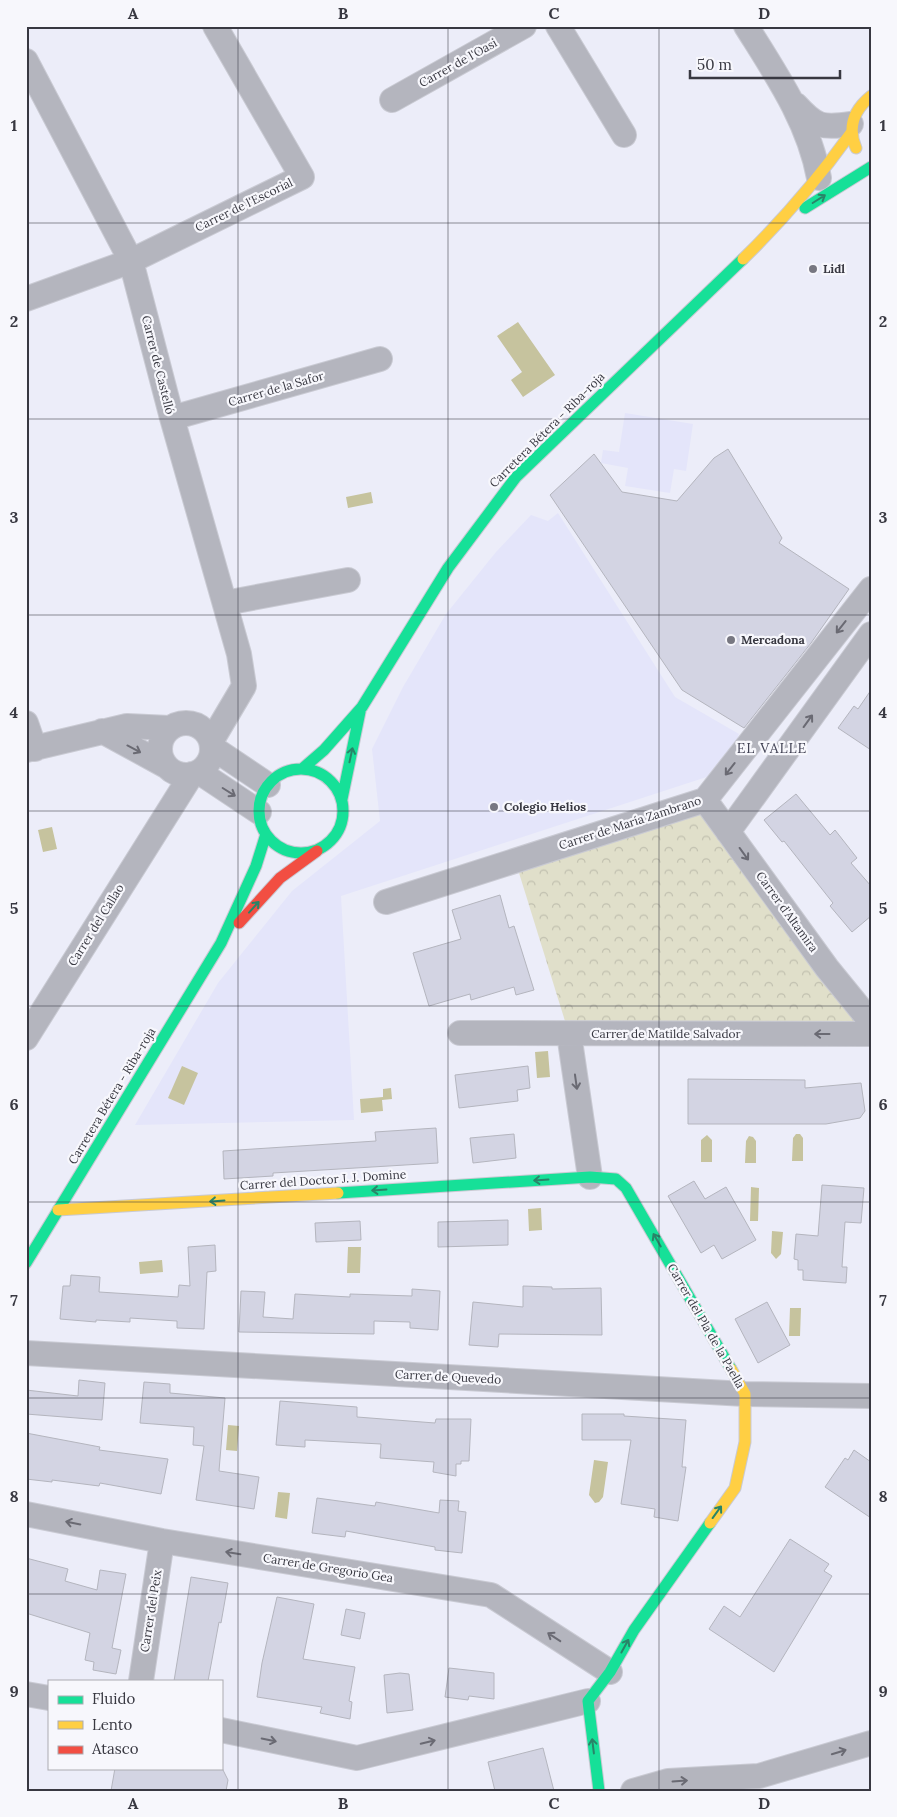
<svg xmlns="http://www.w3.org/2000/svg" width="897" height="1817" font-family="Lora,serif">
	<style>
		.built { fill: #e4e5fa }
		.park { fill: url(#park-crowns) }
		.water { fill: #c6c39e }
		.building { fill: #d3d4e3; stroke: #b4b5be }
		.lines { fill: none; stroke-linecap: round; stroke-linejoin: round }
		.street-casing { stroke: #c9cad3; stroke-width: 26 }
		.fast-casing { stroke: #c9cad3; stroke-width: 13 }
		.slow-casing { stroke: #c9cad3; stroke-width: 13 }
		.jam-casing { stroke: #c9cad3; stroke-width: 13 }
		.street { stroke: #b4b5be; stroke-width: 24 }
		.fast { stroke: #16e098; stroke-width: 11 }
		.slow { stroke: #ffcf43; stroke-width: 11 }
		.jam { stroke: #f24e42; stroke-width: 11 }
		.oneway { stroke: #298468 }
		.oneway2 { stroke: #6a6a73 }
		.grid { fill: none; stroke: #383841; stroke-width: 1; stroke-opacity: 0.55 }
		.poi-dot { fill: #777781; stroke: #f7f7fc; stroke-width: 2 }
		.labels { text-anchor: middle; stroke-width: 4.5; stroke-linejoin: round; paint-order: stroke }
		.street-label { font-size: 12px; fill: #383841; stroke: #f7f7fc }
		.poi-label { font-size: 12px; font-weight: bold; fill: #383841; stroke: #f7f7fc; text-anchor: start }
		.neighbourhood-label { font-size: 14px; letter-spacing: 1px; fill: #404153; stroke: #f7f7fc }
		.neatline { fill: none; stroke: #383841; stroke-width: 2 }
		.grid-label { font-size: 16px; text-anchor: middle; font-weight: bold; fill: #383841 }
	</style>
	<defs>
		<pattern id="park-crowns" width="20" height="18" patternUnits="userSpaceOnUse" patternTransform="scale(1.25)"><rect width="20" height="18" fill="#e0dfca"/><path d="M2 6a3 3 0 1 1 6 0M12 15a3 3 0 1 1 6 0" fill="none" stroke="#c1c0af"/></pattern>
	</defs>
	<rect width="100%" height="100%" fill="#ecedf9"/>
	<path class="built" d="M625 413 693 424 686 471 674 469 670 493 625 486 628 468 601 463 603 450 619 452Z
		M558 513 675 697 739 734 725 771 341 896 354 1120 135 1125 218 983 292 891 380 821 372 749 403 687 446 614 496 552 531 515 548 521Z"/>
	<path class="park" d="M705 800 871 1022 569 1034 515 860Z"/>
	<path class="water" d="M518 322 555 375 523 397 511 380 522 372 497 336Z
		M371 492 373 503 348 508 346 497Z
		M52 827 57 849 43 852 38 830Z
		M548 1051 550 1077 537 1078 535 1052Z
		M182 1066 198 1073 184 1105 168 1098Z
		M391 1088 392 1099 382 1100 383 1111 361 1113 360 1099 383 1097V1089Z
		M796 1134H800L803 1138V1161H792L793 1138Z
		M707 1135 712 1140V1162H701V1140Z
		M749 1136 753 1137 756 1141V1163H745L746 1141Z
		M751 1187 759 1188 758 1221H750Z
		M541 1208 542 1230 529 1231 528 1209Z
		M772 1231 783 1232 781 1254 776 1259 771 1253Z
		M348 1247H361L360 1273H347Z
		M162 1260 163 1272 140 1274 139 1262Z
		M790 1308H801L800 1336H789Z
		M228 1425 239 1426 237 1451 226 1450Z
		M594 1460 608 1462 603 1497 599 1502 595 1503 589 1495Z
		M278 1492 290 1493 287 1519 275 1517Z"/>
	<path class="building" d="M728 449 782 538 779 543 849 589 811 643 744 728 682 690 550 495 594 454 622 492 677 501 714 458Z
		M871 690V750L838 728 854 706 858 709Z
		M796 794 830 835 835 830 857 858 851 863 871 886V916L852 932 830 906 833 903 784 841 782 842 764 820Z
		M500 895 509 928 514 926 534 990 516 995 514 987 471 1000 470 994 429 1006 413 953 461 939 452 910Z
		M528 1066 530 1088 517 1090 518 1101 459 1108 455 1075Z
		M688 1079 805 1080V1088L861 1083 865 1111 860 1118 826 1124H688Z
		M436 1128 438 1163 273 1173V1176L224 1179 223 1151 376 1141 375 1132Z
		M514 1134 516 1158 473 1163 470 1138Z
		M694 1181 705 1199 726 1187 756 1240 722 1259 714 1245 701 1253 668 1196Z
		M822 1185 864 1188 861 1223 845 1222 842 1267H847L846 1283 803 1280V1270H798V1260L794 1259 796 1234 818 1236Z
		M508 1220V1245L438 1247V1222Z
		M360 1221 361 1240 316 1242 315 1223Z
		M215 1245 216 1271 207 1272 204 1329 177 1328V1321L130 1318V1322L96 1320V1322L60 1319 63 1286H70L71 1275 100 1277 99 1292 178 1297 179 1285 190 1286 188 1247Z
		M523 1286 552 1287V1289L601 1288 602 1335 499 1334 498 1347 469 1345 473 1302 523 1307Z
		M412 1289 440 1291 438 1330 410 1328V1322L374 1321V1334L239 1332 241 1291 265 1292 263 1317 293 1319 295 1294 350 1297V1294L412 1296Z
		M767 1302 790 1345 758 1363 735 1319Z
		M79 1380 105 1383 102 1420 26 1414V1390L78 1396Z
		M144 1382 170 1384V1393L225 1398 219 1471 259 1477 254 1509 196 1500 204 1446 193 1445 194 1427 140 1423Z
		M280 1401 357 1407V1417L435 1423 436 1419H471L469 1461H461V1464H456V1476L433 1472 434 1462 380 1458 381 1444 305 1440V1447L276 1445Z
		M582 1414H624V1416L686 1420 682 1467H686L678 1521 654 1517 655 1509 621 1504 631 1440H582Z
		M26 1433 100 1447 99 1450 168 1459 161 1494 100 1483 99 1486 52 1480V1482L26 1479Z
		M854 1450 871 1462V1518L825 1487 845 1458 848 1460Z
		M317 1498 375 1506 376 1502 439 1513 440 1500 459 1501 458 1511 466 1512 462 1553 435 1550V1547L346 1531 345 1537 312 1533Z
		M790 1539 829 1564 824 1571 832 1576 774 1672 709 1629 724 1606 740 1617Z
		M26 1558 68 1569 65 1581 97 1590 100 1570 126 1574 112 1648 121 1650 116 1674 93 1670 94 1662 85 1660 90 1633 26 1613Z
		M191 1577 228 1583 221 1623 219 1622 208 1681H174Z
		M277 1597 314 1604 303 1659 355 1667 349 1701 352 1702 350 1719 320 1713 322 1707 257 1697 262 1663Z
		M346 1609 365 1613 360 1639 341 1635Z
		M449 1668 494 1673V1699L469 1696 468 1700 445 1697Z
		M400 1673 409 1674 413 1710 387 1713 384 1675Z
		M543 1748 554 1791H495L488 1762Z
		M115 1768H222L228 1780 226 1791H111Z"/>
	<g class="lines">
		<g class="street-casing">
			<path id="street" d="M558 26 624 135
				M746 26C776 74 809 122 819 178
				M26 61 131 261 172 418 239 654 244 686 212 740
				M392 100 524 26
				M796 105C816 127 822 128 851 124
				M26 299 131 261 302 177 215 26
				M172 418 380 359
				M225 603 348 580
				M160 749a26 26 0 1 1 52 0a26 26 0 1 1-52 0Z
				M26 723 35 749
				M102 731 166 766
				M213 748 268 785
				M26 750 127 726 169 728
				M199 772 259 812
				M705 800 827 968 871 1022
				M728 832 871 634
				M386 902 705 800 871 589
				M460 1033 871 1034
				M569 1034 590 1177
				M26 1038 192 774
				M26 1353 745 1394 871 1396
				M26 1514 162 1541 491 1595 610 1672
				M141 1681 162 1541
				M26 1694 49 1698
				M221 1730 357 1758 588 1701
				M633 1791 668 1781 759 1776 871 1743"/>
		</g>
		<g class="fast-casing">
			<path id="fast" d="M805 208 871 167
				M259 811a42 42 0 1 1 84 0a42 42 0 1 1-84 0Z
				M302 769 324 750 362 707 448 568 516 477 743 259
				M342 799 360 712
				M338 1193 590 1177 616 1179 626 1188 731 1369
				M26 1263 221 943 256 866 266 834
				M599 1791 588 1701 610 1672 634 1630 710 1523"/>
		</g>
		<g class="slow-casing">
			<path id="slow" d="M856 148C847 127 854 110 871 96
				M743 259C783 220 818 179 851 133
				M58 1210 338 1193
				M710 1523 735 1488 745 1442V1394L731 1369"/>
		</g>
		<g class="jam-casing">
			<path id="jam" d="M239 923 280 878 317 851"/>
		</g>
		<use href="#street" class="street"/>
		<use href="#fast" class="fast"/>
		<use href="#slow" class="slow"/>
		<use href="#jam" class="jam"/>
	</g>
	<defs><path id="oneway-shaft" d="M-6 0H5M1.5-3L5.5 0L1.5 3" fill="none" stroke-width="1.6" stroke-linecap="round" stroke-linejoin="round" transform="scale(1.25)"/></defs>
	<g class="oneway">
		<use href="#oneway-shaft" transform="translate(819 199) rotate(-32)"/>
		<use href="#oneway-shaft" transform="translate(351 755) rotate(-78)"/>
		<use href="#oneway-shaft" transform="translate(254 907) rotate(-48)"/>
		<use href="#oneway-shaft" transform="translate(541 1180) rotate(176)"/>
		<use href="#oneway-shaft" transform="translate(379 1190) rotate(176)"/>
		<use href="#oneway-shaft" transform="translate(217 1201) rotate(176)"/>
		<use href="#oneway-shaft" transform="translate(657 1240) rotate(-120)"/>
		<use href="#oneway-shaft" transform="translate(717 1512) rotate(-54)"/>
		<use href="#oneway-shaft" transform="translate(625 1646) rotate(-61)"/>
		<use href="#oneway-shaft" transform="translate(593 1746) rotate(-97)"/>
	</g>
	<g class="oneway2">
		<use href="#oneway-shaft" transform="translate(841 627) rotate(128)"/>
		<use href="#oneway-shaft" transform="translate(808 721) rotate(-54)"/>
		<use href="#oneway-shaft" transform="translate(134 749) rotate(28)"/>
		<use href="#oneway-shaft" transform="translate(730 769) rotate(128)"/>
		<use href="#oneway-shaft" transform="translate(229 792) rotate(32)"/>
		<use href="#oneway-shaft" transform="translate(744 854) rotate(54)"/>
		<use href="#oneway-shaft" transform="translate(822 1034) rotate(180)"/>
		<use href="#oneway-shaft" transform="translate(576 1082) rotate(82)"/>
		<use href="#oneway-shaft" transform="translate(73 1523) rotate(-169)"/>
		<use href="#oneway-shaft" transform="translate(233 1553) rotate(-171)"/>
		<use href="#oneway-shaft" transform="translate(554 1637) rotate(-147)"/>
		<use href="#oneway-shaft" transform="translate(269 1740) rotate(12)"/>
		<use href="#oneway-shaft" transform="translate(428 1742) rotate(-14)"/>
		<use href="#oneway-shaft" transform="translate(839 1752) rotate(-17)"/>
		<use href="#oneway-shaft" transform="translate(680 1781) rotate(-4)"/>
	</g>
	<path class="grid" d="M238 26V1791M448 26V1791M659 26V1791M26 223H871M26 419H871M26 615H871M26 811H871M26 1006H871M26 1202H871M26 1398H871M26 1594H871"/>
	<g class="poi-dot">
		<circle cx="813" cy="269" r="5"/>
		<circle cx="731" cy="640" r="5"/>
		<circle cx="494" cy="807" r="5"/>
	</g>
	<g class="labels">
		<g class="street-label">
			<text transform="translate(458 63) rotate(-29)" y="4">Carrer de l'Oasi</text>
			<text transform="translate(244 205) rotate(-26)" y="4">Carrer de l'Escorial</text>
			<text transform="translate(158 365) rotate(76)" y="4">Carrer de Castelló</text>
			<text transform="translate(276 389) rotate(-16)" y="4">Carrer de la Safor</text>
			<text transform="translate(547 430) rotate(-45)" y="4">Carretera Bétera - Riba-roja</text>
			<text transform="translate(630 823) rotate(-18)" y="4">Carrer de María Zambrano</text>
			<text transform="translate(787 912) rotate(54)" y="4">Carrer d'Altamira</text>
			<text transform="translate(96 925) rotate(-58)" y="4">Carrer del Callao</text>
			<text x="666" y="1038">Carrer de Matilde Salvador</text>
			<text transform="translate(112 1096) rotate(-59)" y="4">Carretera Bétera - Riba-roja</text>
			<text transform="translate(323 1180) rotate(-4)" y="4">Carrer del Doctor J. J. Domine</text>
			<text transform="translate(706 1326) rotate(60)" y="4">Carrer del Pla de la Paella</text>
			<text transform="translate(448 1377) rotate(3)" y="4">Carrer de Quevedo</text>
			<text transform="translate(328 1568) rotate(9)" y="4">Carrer de Gregorio Gea</text>
			<text transform="translate(151 1611) rotate(-81)" y="4">Carrer del Peix</text>
		</g>
		<g class="poi-label">
			<text x="823" y="273">Lidl</text>
			<text x="741" y="644">Mercadona</text>
			<text x="504" y="811">Colegio Helios</text>
		</g>
		<g class="neighbourhood-label">
			<text x="772" y="753">EL VALLE</text>
		</g>
	</g>
	<rect width="897" height="1817" fill="none" stroke="#f7f7fc" stroke-width="55"/>
	<rect x="48" y="1680" width="175" height="90" fill="#f7f7fc" stroke="#ababb1"/>
	<rect x="58" y="1696" width="25" height="8" fill="#16e098" stroke="#ababb1"/>
	<text x="92" y="1704" font-size="15" fill="#383841">Fluido</text>
	<rect x="58" y="1721" width="25" height="8" fill="#ffcf43" stroke="#ababb1"/>
	<text x="92" y="1730" font-size="15" fill="#383841">Lento</text>
	<rect x="58" y="1746" width="25" height="8" fill="#f24e42" stroke="#ababb1"/>
	<text x="92" y="1754" font-size="15" fill="#383841">Atasco</text>
	<path d="M690 70v8h150v-8" fill="none" stroke="#383841" stroke-width="2.5"/>
	<text x="697" y="70" font-size="15" fill="#383841" stroke="#f7f7fc" stroke-width="4" paint-order="stroke">50 m</text>
	<rect x="28" y="28" width="842" height="1762" class="neatline"/>
	<g class="grid-label">
		<text x="133" y="19">A</text>
		<text x="343" y="19">B</text>
		<text x="554" y="19">C</text>
		<text x="764" y="19">D</text>
		<text x="14" y="131">1</text>
		<text x="883" y="131">1</text>
		<text x="14" y="327">2</text>
		<text x="883" y="327">2</text>
		<text x="14" y="523">3</text>
		<text x="883" y="523">3</text>
		<text x="14" y="718">4</text>
		<text x="883" y="718">4</text>
		<text x="14" y="914">5</text>
		<text x="883" y="914">5</text>
		<text x="14" y="1110">6</text>
		<text x="883" y="1110">6</text>
		<text x="14" y="1306">7</text>
		<text x="883" y="1306">7</text>
		<text x="14" y="1502">8</text>
		<text x="883" y="1502">8</text>
		<text x="14" y="1697">9</text>
		<text x="883" y="1697">9</text>
		<text x="133" y="1809">A</text>
		<text x="343" y="1809">B</text>
		<text x="554" y="1809">C</text>
		<text x="764" y="1809">D</text>
	</g>
</svg>
